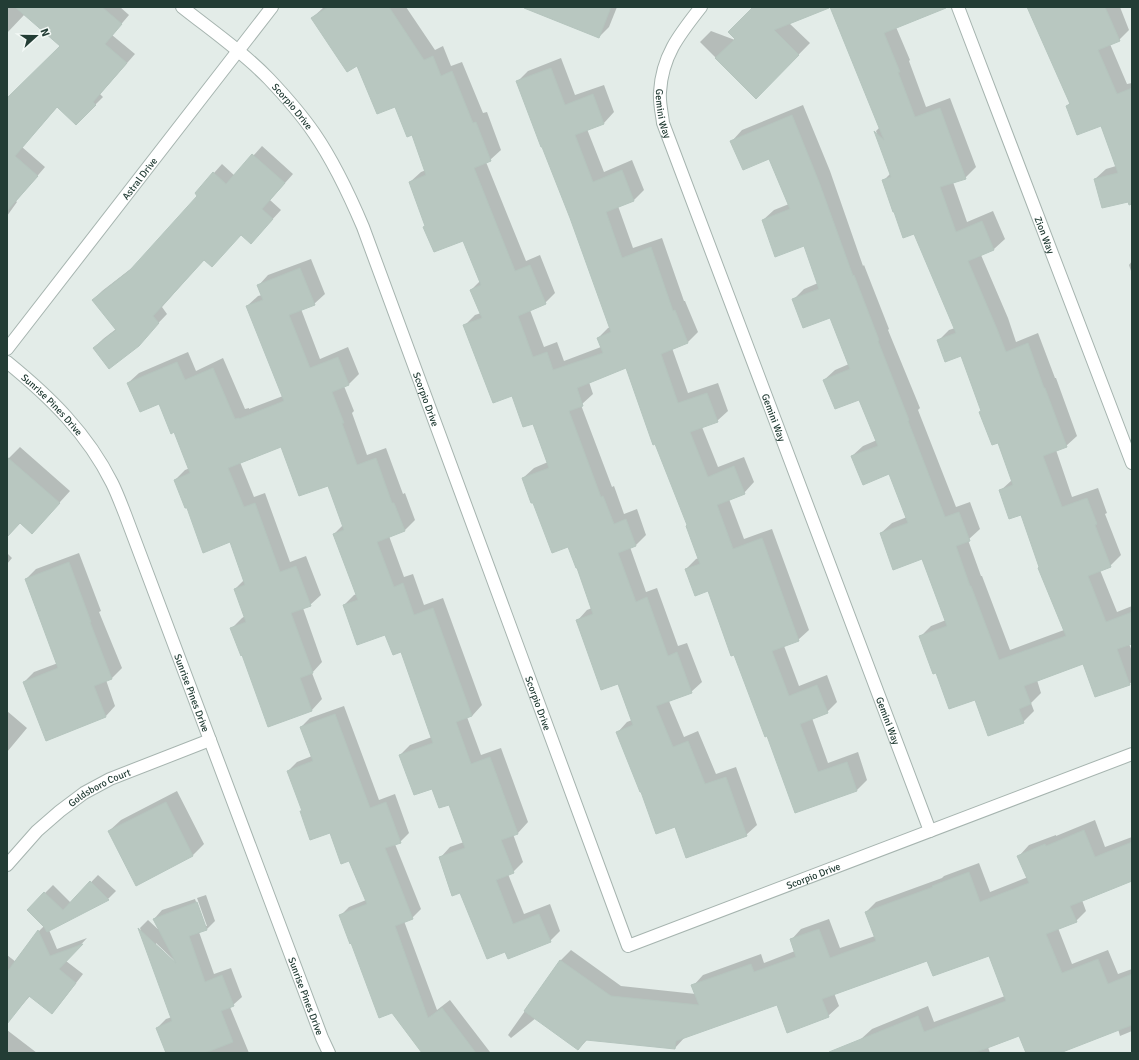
<svg xmlns="http://www.w3.org/2000/svg" width="1139" height="1060" font-family="Signika,sans-serif">
	<style>
		.shadow { fill: #0003; fill-rule: evenodd }
		.building { fill: #b8c7c0; stroke: #b5c5be }
		.lines { fill: none; stroke-linecap: round; stroke-linejoin: round }
		.minor-casing { stroke: #a6b4af; stroke-width: 14 }
		.minor { stroke: #fff; stroke-width: 12 }
		.labels { text-anchor: middle; stroke-width: 3.5; stroke-linejoin: round; paint-order: stroke }
		.street-label { font-size: 10px; fill: #233d35; stroke: #f3f9f6 }
	</style>
	<rect width="100%" height="100%" fill="#e3ece8"/>
	<path class="shadow" d="M7 7H120L129 15 112 35 135 54 100 94 103 97 76 124 58 106 22 147 45 167 16 201 17 202 7 216V105L61 46 25 14 7 33Z
		M324 7H406L435 50 443 46 451 66 462 62 483 113 487 112 501 150 490 160 486 162 526 261 540 255 555 293 545 303 530 310 544 347 557 342 564 361 601 347 598 338 608 328 611 327 571 218 518 81 528 71 561 58 575 95 604 85 614 112 604 123 587 129 604 172 632 160 644 190 634 200 618 206 633 248 662 238 684 301H685L698 332 688 342 672 348 688 393 718 383 728 411 717 421 702 427 718 467 744 457 754 482 744 493 729 499 744 539 772 529 809 630 798 640 784 646 799 686 827 675 837 702 827 712 812 718 828 763 858 752 867 780 857 790 796 812 768 735 708 590 686 569 696 559 699 558 688 525 627 367 589 382 593 394 581 405 612 487 614 486 624 514 637 509 646 535 636 545 630 547 646 592 657 588 678 646 687 643 702 682 691 692 669 701 684 737 698 731 716 774 736 767 757 825 746 835 676 826 641 790 617 733 627 722 632 720 618 683 577 621 587 610 592 608 569 546 523 478 534 468 548 462 533 422 512 395 465 325 475 315 481 313 471 290 480 281 464 239 426 225 410 182 421 172 426 170 412 134 395 106 357 64 312 18Z
		M525 7H617L609 27 599 37Z
		M754 7H807L789 23 810 43 756 98 700 42 711 31 735 40Z
		M831 7H920L896 27 910 60 909 61 926 107 950 98 976 167 965 178 953 182 967 222 993 211 1005 239 994 249 981 255 1008 318 1016 342 1038 333 1055 378H1056L1077 436 1066 446 1056 450 1072 497 1098 488 1107 513 1105 514 1121 555 1110 566 1100 570 1117 612 1132 606V643L1129 644 1132 651V682L1129 684 1084 663 1037 680 1041 693 1031 703 1034 711 1023 722 976 698 936 672 920 637 931 626 946 620 922 558 881 533 892 523 907 517 890 473 852 456 863 446 877 440 860 398 824 380 835 370 849 364 831 316 793 300 804 289 818 283 805 245 763 220 774 210 789 204 770 157 732 141 742 130 803 105 830 171 863 266 864 265 889 329 888 330 920 408 918 410 956 507 970 502 980 529 968 540 981 576H982L1010 650 1064 630 1040 567 1022 514 1000 491 1012 480 998 442 982 411 962 355 938 341 949 330 955 328 915 233 883 181 891 173 876 131 880 127Z
		M1029 7H1120L1129 30 1119 40 1110 44 1127 84 1132 83V207L1130 200 1095 179 1106 169 1116 166 1101 125 1067 106 1070 103Z
		M262 146 293 174 270 200 281 210 260 233 241 234 204 259 162 307 167 314 147 335 94 348 103 339 116 329 93 300 102 291 137 264 199 195 214 173 222 164 235 176Z
		M311 259 325 294 314 304 301 309 320 359 348 347 359 374 349 384 344 386 354 411 352 413 367 455 386 448 403 494 405 493 415 520 405 530 389 536 404 577 413 574 424 605 443 598 482 705 472 716 467 717 481 755 501 748 528 822 518 833 513 834 523 862 513 872 508 874 524 914 550 904 560 931 550 941 506 951 461 892 440 858 450 847 464 842 450 803 400 755 410 745 432 737 402 651 386 633 344 605 354 595 357 594 334 534 343 525 329 484 282 446 240 462 254 497 265 493 290 562 306 556 321 595 310 605 303 608 322 662 312 673 322 699 312 710 269 726 242 654 232 628 242 618 245 616 235 589 244 580 231 541 188 506 175 480 185 470 190 468 175 431 159 403 128 383 139 373 188 352 196 371 223 358 245 409 249 408V409L283 396 247 306 258 296 262 295 258 286 268 275Z
		M1132 261V274L1129 265Z
		M20 447 70 491 32 533 20 522 7 537V460Z
		M7 553 12 558 7 564Z
		M79 553 101 611 99 612 122 668 112 678 106 680 115 706 106 716 24 682 34 672 58 663 26 579 36 569Z
		M344 706 379 800 395 794 409 833 400 842 395 844 421 909 412 918 404 921 437 1010 450 1000 490 1052 489 1053H424L352 942 340 916 349 907 366 900 350 860 330 831 301 812 303 810 288 771 297 762 312 756 301 727 310 718Z
		M7 711 27 728 7 752Z
		M177 791 204 844 193 855 136 884 109 831 121 820Z
		M1095 820 1105 847 1132 837V880L1082 900 1086 911 1076 921 1058 928 1072 964 1108 950 1118 974 1132 969V1031L1120 1036 1118 1029 1057 1053H1027L1020 1034 988 1047 990 1053H853L861 1039 872 1029 928 1006 934 1022 1005 996 990 954 928 960 834 993 839 1006 828 1016 777 1003 685 1037 675 1048 588 1039 578 1049 536 1018 511 1038 508 1035 561 960 571 950 621 986 696 994 693 986 703 975 761 954 764 963 795 951 791 940 801 929 829 919 840 948 875 936 866 912 876 902 942 878 944 876 979 863 990 892 1028 877 1019 856 1029 845 1056 835V836Z
		M98 875 116 891 108 899 49 930 57 949 87 938 66 961 83 974 59 1005 52 1013 30 996 15 1013 7 1006V955L16 962 39 931 44 926 28 910 53 885 71 903Z
		M206 895 215 921 207 929 199 932 214 974 231 968 242 997 233 1005 230 1007 249 1053H167L157 1028 166 1019 172 1017 140 928 148 920 161 932 154 919 162 910 195 899 205 926H207L197 898ZM156 943 180 966 178 967 156 946Z
		M7 1030 37 1053H7Z"/>
	<path class="building" d="M15 7H102L122 24 105 44 127 63 93 102 96 105 76 125 57 107 15 156 38 176 7 211V98L60 46Z
		M328 7H389L424 60 433 56 441 76 452 71 473 123 476 122 491 161 474 168 515 271 530 265 546 304 518 316 533 357 547 352 553 370 603 353 597 338 611 332 570 218 542 147H541L516 81 551 68 565 105 593 94 604 124 575 135 593 182 622 170 634 201 606 212 622 258 651 247 673 311 675 310 688 343 661 354 678 403 707 393 718 422 690 432 708 477 734 466 745 494 717 505 733 549 762 538 799 641 772 651 789 696 817 685 828 713 800 724 818 772 847 762 857 791 795 813 767 736 765 737 734 655 731 656 708 591 695 596 685 569 700 564 686 526 687 525 655 444 653 445 626 368 577 388 583 406 569 411 601 497 603 496 614 524 626 519 636 546 618 553 636 602 647 597 668 656 677 652 692 693 656 706 673 747 688 741 705 784 726 777 747 836 686 858 675 827 656 834 641 792H640L616 732 633 725 618 684 601 690 576 620 593 614 577 568H576L568 547 552 553 533 503H531L522 478 549 468 533 424 523 427 512 396 493 403 463 325 482 318 470 290 481 285 463 241 434 252 423 227 425 226 409 182 426 175 412 135 407 137 395 107 377 114 357 66 347 72 311 18Z
		M524 7H611L599 38 524 8Z
		M753 7H829V8L774 30 799 55 756 99 715 58 735 39 728 32Z
		M830 7H945L946 8 884 33 900 72H898L915 117 940 108 948 130 966 179 940 187 956 232 982 221 994 250 968 261 997 329 1006 352 1028 343 1044 388H1045L1067 447 1043 456 1062 507 1087 498 1097 524 1095 525 1111 567 1088 576 1106 622 1132 612V644L1117 649 1130 685 1095 697 1083 664 1024 686 1031 704 1019 709 1024 723 988 736 975 700 949 709 936 673 933 674 919 636 947 626 922 559 893 570 880 533 908 523 889 474 863 485 851 456 878 446 859 400 835 409 823 380 850 369 830 318 803 328 792 299 819 289 804 246 775 257 762 220 790 209 769 159 743 170 730 141 792 115 819 182 853 276 854 275 879 340 878 341 909 420 908 421 945 517 959 512 970 541 956 546 970 586H971L999 660 1066 636 1038 568 1039 567 1021 515 1009 519 999 490 1013 485 998 443 992 445 979 412 981 411 961 356 945 362 937 340 956 333 914 234 903 238 894 212H893L882 180 891 177 874 131 884 140Z
		M1027 7H1105L1120 41 1098 50 1117 94 1132 88V204L1129 205 1128 202 1102 208 1094 179 1118 173 1101 126 1077 135 1066 106 1070 104Z
		M252 154 285 183 262 209 273 219 251 244 241 235 212 267 204 260 153 316 159 323 139 346 109 369 93 348 116 330 92 300 130 270 197 196 195 193 213 172 226 184Z
		M300 268 315 305 289 315 310 368 338 357 349 385 332 392 344 423H342L357 465 376 458 392 503H394L405 531 377 542 394 587 403 583 414 615 433 608 472 716 456 722 471 764 490 757 518 834 501 840 514 873 496 880 513 924 539 914 551 942 508 959 505 952 487 959 460 893 452 896 439 857 465 848 449 805 439 808 432 789 414 795 399 755 433 743 401 652 393 655 385 635 357 645 343 605 358 600 333 534 344 530 328 486 299 496 281 447 228 468 244 507 255 503 280 572 296 566 311 606 291 613 313 673 300 678 312 711 268 727 242 655 241 656 230 628 246 622 234 589 245 585 230 542 203 553 187 508H185L174 480 190 473 174 432 171 434 159 404 140 412 127 383 177 362 185 380 213 368 235 419 239 418V419L284 401 246 306 263 300 257 285Z
		M7 457 60 503 32 534 20 523 7 537Z
		M69 562 91 622H90L112 679 94 686 106 717 46 741 23 682 58 668 25 579Z
		M335 714 370 808 386 802 401 843 385 848 413 919 395 926 428 1018 442 1008 476 1053H422L392 1013 379 1018 351 943 350 944 339 915 367 904 349 861 341 864 330 833 310 840 300 811H302L287 771 313 761 300 727Z
		M166 802 193 856 136 886 108 831Z
		M1084 830 1095 857 1132 842V881L1070 906 1077 922 1046 934 1062 973 1098 959 1108 984 1132 974V1025L1060 1053H1026L1019 1036 974 1053H829V1052L918 1016 924 1032 1006 1001 989 956 933 976 927 961 822 999 829 1017 787 1033 777 1005 676 1041 675 1049 586 1040 578 1050 524 1011 560 960 611 996 699 1005 691 985 751 964 754 972 796 957 790 939 819 929 830 958 876 941 865 912 933 887 932 886 969 872 980 902 1029 883 1017 856 1045 844 1046 846Z
		M90 881 109 900 47 932 45 929V928L27 910 44 892 63 910Z
		M197 902 207 930 189 936 205 982 222 975 234 1006 221 1011 233 1042 205 1053H166L156 1028 172 1021 138 928 176 963 153 919Z
		M38 930 50 956 83 944 59 969 76 983 52 1014 29 996 7 1024V972Z"/>
	<g class="lines">
		<g class="minor-casing">
			<g id="minor">
				<path id="s1" d="M182 7C211 30 243 52 269 79 285 96 301 114 314 133 334 162 349 194 363 227L628 946 1132 754"/>
				<path id="s2" d="M701 7C679 35 662 56 660 92 659 102 662 113 663 123L930 831"/>
				<path id="s3" d="M958 7 1132 463"/>
				<path id="s4" d="M7 349 272 7"/>
				<path id="s5" d="M7 362C50 397 87 433 112 483 117 493 121 504 125 514L322 1038 329 1053"/>
				<path id="s6" d="M7 865 37 831 60 811 84 793 110 779 210 740"/>
			</g>
		</g>
		<use href="#minor" class="minor"/>
	</g>
	<g class="labels">
		<g class="street-label">
			<text dy="4" stroke="none"><textPath href="#s1" startOffset="149">Scorpio Drive</textPath></text>
			<text dy="4" stroke="none"><textPath href="#s2" startOffset="118">Gemini Way</textPath></text>
			<text dy="4" stroke="none"><textPath href="#s4" startOffset="216">Astral Drive</textPath></text>
			<text dy="4" stroke="none"><textPath href="#s3" startOffset="244">Zion Way</textPath></text>
			<text dy="4" stroke="none"><textPath href="#s1" startOffset="473">Scorpio Drive</textPath></text>
			<text dy="4" stroke="none"><textPath href="#s5" startOffset="62">Sunrise Pines Drive</textPath></text>
			<text dy="4" stroke="none"><textPath href="#s2" startOffset="442">Gemini Way</textPath></text>
			<text dy="4" stroke="none"><textPath href="#s5" startOffset="386">Sunrise Pines Drive</textPath></text>
			<text dy="4" stroke="none"><textPath href="#s1" startOffset="797">Scorpio Drive</textPath></text>
			<text dy="4" stroke="none"><textPath href="#s2" startOffset="766">Gemini Way</textPath></text>
			<text dy="4" stroke="none"><textPath href="#s6" startOffset="122">Goldsboro Court</textPath></text>
			<text dy="4" stroke="none"><textPath href="#s1" startOffset="1254">Scorpio Drive</textPath></text>
			<text dy="4" stroke="none"><textPath href="#s5" startOffset="710">Sunrise Pines Drive</textPath></text>
		</g>
	</g>
	<rect width="1139" height="1060" fill="none" stroke="#233d35" stroke-width="16"/>
	<g transform="translate(36 36) rotate(69)" stroke="#f3f9f6" stroke-width="3" paint-order="stroke">
	<path d="M0-3L7 15L0 10L-7 15Z" fill="#233d35"/>
	<text y="-6" font-size="11" font-weight="bold" text-anchor="middle" fill="#233d35">N</text>
	</g>
</svg>
